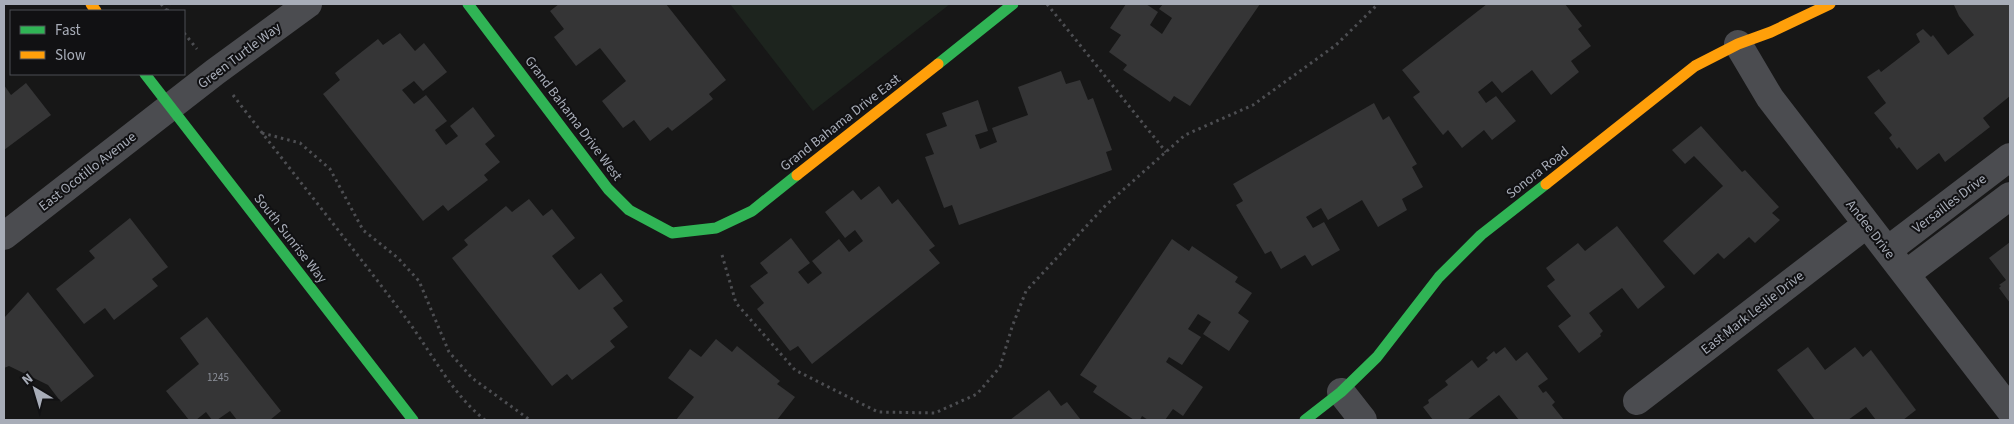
<svg xmlns="http://www.w3.org/2000/svg" width="2014" height="424" font-family="'Source Sans 3',sans-serif">
	<style>
		.green { fill: #1d241e }
		.building { fill: #353536 }
		.lines { fill: none; stroke-linecap: round; stroke-linejoin: round }
		.path { stroke: #4d4e52; stroke-width: 3; stroke-dasharray: 2.5 4; stroke-linecap: butt }
		.street { stroke: #4b4c50; stroke-width: 28 }
		.fast { stroke: #30b455; stroke-width: 11 }
		.slow { stroke: #ff9f0a; stroke-width: 11 }
		.labels { text-anchor: middle; stroke-width: 4; stroke-linejoin: round; paint-order: stroke }
		.number-label { font-size: 11px; fill: #8b8f98 }
		.street-label { font-size: 14px; fill: #a8adb8; stroke: #111113 }
	</style>
	<rect width="100%" height="100%" fill="#171717"/>
	<path class="green" d="M730 4H950L813 111Z"/>
	<path class="building" d="M559 4H666L726 80 709 94 713 99 672 131 668 127 650 141 634 120 623 128 602 101 626 81 600 48 576 66 554 37 564 29 550 11Z
		M1126 4H1146L1158 12 1150 25 1162 34 1172 18 1159 9 1163 4H1260L1190 106 1174 96 1170 102 1123 70 1127 65 1109 52 1121 35 1110 28Z
		M1487 4H1565L1582 26 1578 29 1591 46 1571 61 1579 72 1551 95 1532 70 1502 93 1492 81 1478 92 1486 103 1496 96 1516 121 1492 140 1484 130 1462 148 1448 130 1443 135 1413 97 1420 92 1402 70Z
		M1956 4H2010V96L1983 118 1990 127 1945 162 1939 153 1917 170 1899 147 1897 149 1889 138 1892 135 1874 113 1886 103 1867 77 1879 69 1881 72 1920 42 1916 34 1923 29 1931 37 1933 35 1948 55 1974 35 1959 16 1954 5Z
		M400 33 415 51 424 43 447 72 423 91 414 81 402 90 414 104 426 95 447 121 435 130 446 145 458 136 450 126 473 107 495 136 485 144 500 162 484 175 488 180 448 211 443 205 423 221 323 94 340 80 335 73 378 39 383 45Z
		M1061 71 1066 84 1080 80 1088 100 1093 98 1112 150 1106 152 1112 170 959 225 952 205 944 208 925 157 934 154 926 134 947 126 942 113 978 100 988 131 975 135 980 149 997 142 992 128 1028 115 1018 87Z
		M26 83 51 115 4 150V85L11 95Z
		M1374 103 1383 120 1389 116 1417 164 1412 167 1423 187 1402 199 1407 210 1378 227 1362 200 1328 220 1321 208 1306 217 1313 228 1324 222 1340 250 1312 266 1305 255 1281 269 1271 251 1265 254 1236 205 1243 201 1233 184Z
		M1701 126 1742 172 1745 170 1779 207 1772 213 1780 220 1755 243 1749 237 1724 259 1718 253 1694 275 1663 241 1723 186 1694 156 1685 164 1672 150Z
		M879 186 892 204 898 199 935 246 929 250 940 263 812 364 798 346 790 351 757 309 764 303 750 286 768 273 760 263 791 238 810 263 798 272 808 284 822 273 812 261 839 239 849 252 863 241 855 230 845 238 825 212 853 190 861 200Z
		M529 199 543 216 552 209 575 238 552 256 579 290 601 273 623 301 613 308 628 327 610 341 615 347 572 380 567 374 552 386 452 258 468 245 464 240 506 206 512 212Z
		M130 218 168 267 152 279 158 286 114 320 105 308 84 324 56 289 95 258 89 251Z
		M1617 226 1665 287 1638 309 1622 288 1589 313 1603 331 1600 334 1601 336 1579 353 1558 326 1571 316 1547 286 1555 280 1546 268 1578 243 1585 251Z
		M1172 239 1189 251 1192 246 1238 277 1235 282 1252 293 1238 313 1249 321 1229 351 1203 334 1211 322 1198 314 1188 329 1201 337 1182 365 1169 357 1166 362 1203 387 1183 416 1173 409 1165 420H1148L1142 416 1140 420H1134L1093 392 1097 386 1080 375Z
		M2010 242V303L1999 288 2001 286 1999 285 2006 280 1989 258Z
		M28 292 94 376 61 402 48 385 9 366 4 368V318Z
		M207 317 281 411 270 420H237L230 411 217 420H212L206 412 196 420H189L166 391 199 364 180 338Z
		M716 339 732 352 737 346 780 381 777 384 795 397 777 420H676L694 397 668 378 690 349 701 357Z
		M1505 347 1516 361 1527 352 1548 379 1538 386 1543 393 1546 391 1555 402 1552 405 1564 420H1519L1499 395 1467 420H1433L1423 407 1429 403 1428 400 1448 385 1445 381 1472 360 1478 368 1488 360 1486 358 1494 351 1496 354Z
		M1808 347 1825 370 1855 347 1863 357 1871 350 1916 410 1903 420H1876L1866 407 1848 420H1815L1777 370Z
		M1049 390 1061 406 1067 402 1081 420H1010Z"/>
	<g class="lines">
		<path class="path" d="M161 4 167 11
			M1047 4 1166 152
			M167 11 169 4
			M184 33 197 49
			M233 95C291 171 351 245 408 321 433 355 452 394 485 420
			M262 133 300 143 330 169 363 230 398 258 419 281 449 352 472 378 530 420
			M722 255 736 303 795 370 878 412 935 413 977 394 1000 367 1012 327 1026 291 1106 205 1185 135 1253 105 1336 45 1378 4"/>
		<path class="street" d="M1738 44 1770 98 2010 410
			M4 236 215 72 308 4
			M1888 250 2010 157
			M1906 274 2010 196
			M1341 392 1363 420
			M1637 401 1867 224"/>
		<path class="fast" d="M468 4 608 189 629 210 672 233 716 228 752 211 797 175
			M938 64 1013 4
			M145 74 413 420
			M1305 420 1341 392 1377 357 1439 277 1481 235 1546 184"/>
		<path class="slow" d="M91 4 96 11
			M797 175 938 64
			M1546 184 1695 66 1738 44 1771 32 1830 4"/>
	</g>
	<g class="labels">
		<g class="number-label">
			<text x="218" y="381">1245</text>
		</g>
		<g class="street-label">
			<text transform="translate(239 55) rotate(-37)" y="5">Green Turtle Way</text>
			<text transform="translate(574 118) rotate(53)" y="5">Grand Bahama Drive West</text>
			<text transform="translate(840 122) rotate(-38)" y="5">Grand Bahama Drive East</text>
			<text transform="translate(87 171) rotate(-38)" y="5">East Ocotillo Avenue</text>
			<text transform="translate(1537 172) rotate(-38)" y="5">Sonora Road</text>
			<text transform="translate(1949 203) rotate(-37)" y="5">Versailles Drive</text>
			<text transform="translate(1871 229) rotate(52)" y="5">Andee Drive</text>
			<text transform="translate(291 238) rotate(52)" y="5">South Sunrise Way</text>
			<text transform="translate(1752 312) rotate(-38)" y="5">East Mark Leslie Drive</text>
		</g>
	</g>
	<rect width="2014" height="424" fill="none" stroke="#a8adb8" stroke-width="10"/>
	<rect x="10" y="10" width="175" height="65" fill="#111113" stroke="#4d4f55"/>
	<rect x="20" y="26" width="25" height="8" fill="#30b455" stroke="#4d4f55"/>
	<text x="55" y="35" font-size="15" fill="#a8adb8">Fast</text>
	<rect x="20" y="51" width="25" height="8" fill="#ff9f0a" stroke="#4d4f55"/>
	<text x="55" y="60" font-size="15" fill="#a8adb8">Slow</text>
	<g transform="translate(35 389) rotate(322)" stroke="#111113" stroke-width="4" paint-order="stroke">
	<path d="M0-4L9 19L0 12L-9 19Z" fill="#a8adb8"/>
	<text y="-8" font-size="14" font-weight="bold" text-anchor="middle" fill="#a8adb8">N</text>
	</g>
</svg>
